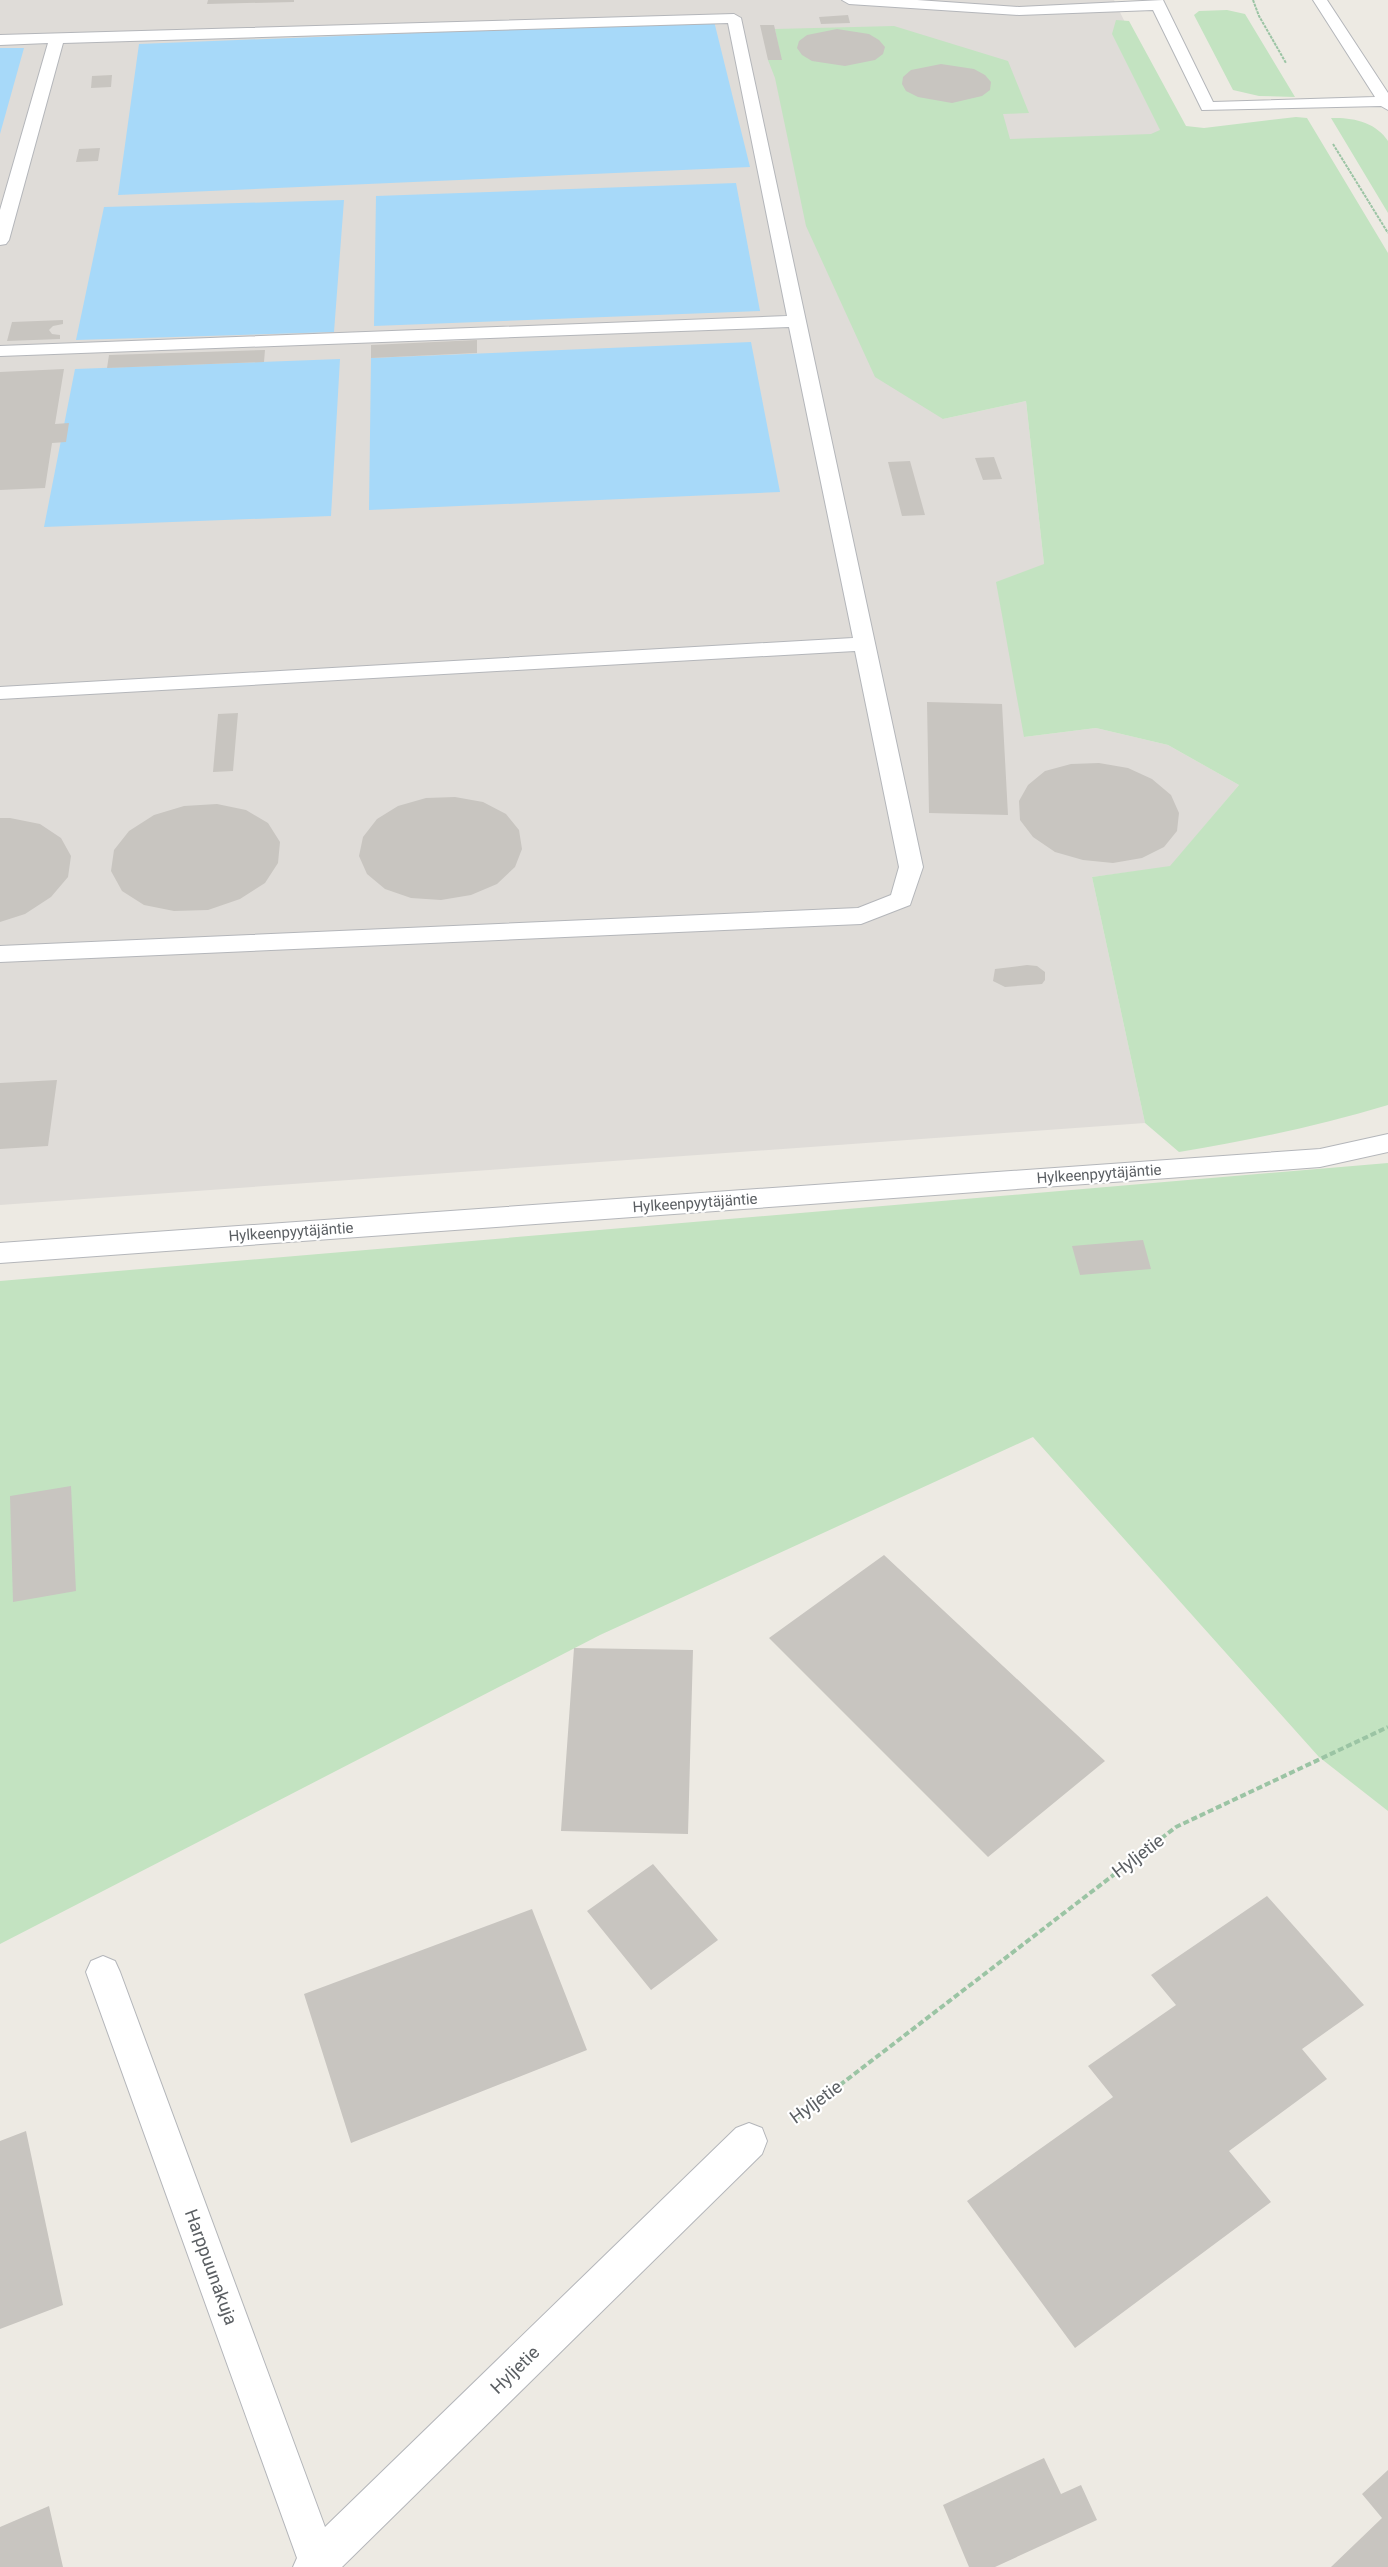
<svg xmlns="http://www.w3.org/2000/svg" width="1388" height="2567" font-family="Roboto,sans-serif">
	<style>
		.industrial { fill: #dfdcd8 }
		.green { fill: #c3e3c1 }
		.water { fill: #a7d9f9 }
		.building { fill: #c8c5c0 }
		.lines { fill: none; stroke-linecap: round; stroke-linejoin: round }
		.minor-casing { stroke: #b4b6ba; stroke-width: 2 }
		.path-far1 { stroke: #9bc4a4; stroke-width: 2; stroke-dasharray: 3 1; stroke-linecap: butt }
		.path { stroke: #9bc4a4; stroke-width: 4; stroke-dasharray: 6 3; stroke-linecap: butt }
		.minor { fill: #fff; fill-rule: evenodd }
		.labels { text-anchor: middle; stroke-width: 4.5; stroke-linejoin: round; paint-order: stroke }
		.street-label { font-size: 15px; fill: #5b5f63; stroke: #fff }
		.near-street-label { font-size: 18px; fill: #5b5f63; stroke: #fff }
	</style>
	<rect width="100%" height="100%" fill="#edeae3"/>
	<path class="industrial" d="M0 0H1114L1186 146 943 419 1026 401 1044 564 1024 737 1096 728 1168 745 1239 785 1170 867 1092 877 1145 1123 0 1205Z"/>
	<path class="green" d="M1227 10 1245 14 1295 97 1259 96 1233 90 1194 15 1199 11Z
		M1116 20 1129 21 1186 126 1204 128 1296 117 1307 118 1388 253V1105C1319 1126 1250 1140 1179 1152L1145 1123 1092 877 1170 866 1239 785 1168 745 1096 728 1024 737 996 582 1044 564 1026 401 943 419 875 377 806 226 775 78 768 60H781L775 29 894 26 1008 61 1029 113 1003 114 1010 139 1151 134 1160 130 1112 34Z
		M1331 118C1352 117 1376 122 1388 141V213Z
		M1388 1163V1811L1319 1757 1033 1437 600 1635 0 1944V1281Z"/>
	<path class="water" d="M714 21 750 167 118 195 139 44Z
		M0 48H24L0 134Z
		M736 183 760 311 374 326 376 196Z
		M344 200 334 332 76 340 104 207Z
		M751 342 780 492 369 510 371 358Z
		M340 359 331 516 44 527 75 369Z"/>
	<path class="building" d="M208 0H294V2L207 4Z
		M848 15 850 23 821 24 819 17Z
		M760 25H774L782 60H768Z
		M837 29 869 34 879 40 885 47 883 54 875 60 845 66 812 61 802 55 797 48 799 41 807 35Z
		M941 64 974 69 985 75 991 82 990 90 982 96 952 103 918 97 906 91 902 84 903 77 911 70Z
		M112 75 111 87 91 88 92 76Z
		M100 148 98 161 76 162 79 149Z
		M63 320V324L53 326 49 330 52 334 60 335V339L7 341 12 322Z
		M477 340V353L371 358V345Z
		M265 350 264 362 107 368 109 355Z
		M64 369 55 424 69 423 66 442 52 443 45 488 0 490V372Z
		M994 457 1002 479 983 480 975 458Z
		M910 461 925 515 902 516 888 462Z
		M927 702 1002 704 1008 815 929 813Z
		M238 713 233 771 213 772 218 714Z
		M1099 763 1128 768 1152 779 1171 795 1179 813 1177 831 1164 847 1142 858 1113 863 1083 860 1055 852 1033 837 1020 820 1019 801 1028 785 1045 771 1071 764Z
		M455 797 483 802 506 814 519 830 522 849 515 867 497 884 471 895 441 900 411 898 385 889 367 874 359 856 363 837 377 819 398 806 426 798Z
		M217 804 246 810 268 823 280 842 278 863 265 883 240 899 208 910 174 911 144 905 122 891 111 871 114 850 129 831 154 815 184 806Z
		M0 818H10L40 824 61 838 71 856 68 877 51 897 25 914 0 922Z
		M1027 965 1037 966 1045 972V980L1042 984 1005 987 993 981 995 969Z
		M57 1080 48 1146 0 1149V1083Z
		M1143 1240 1151 1269 1080 1275 1072 1246Z
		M71 1486 76 1591 13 1602 10 1496Z
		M884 1555 1105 1761 988 1857 769 1638Z
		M574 1648 693 1650 688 1834 561 1831Z
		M653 1864 718 1940 651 1990 587 1911Z
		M1267 1896 1364 2005 1302 2049 1327 2079 1229 2151 1271 2202 1075 2348 967 2201 1113 2097 1088 2066 1176 2005 1151 1975Z
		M532 1909 587 2050 351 2143 304 1994Z
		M26 2131 63 2305 0 2329V2141Z
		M1044 2458 1061 2494 1081 2485 1097 2520 995 2567H969L943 2505Z
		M1388 2470V2567H1331L1382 2518 1362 2494Z
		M49 2506 63 2567H0V2527Z"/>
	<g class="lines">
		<g class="minor-casing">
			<path id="minor" d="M842 0H917L1019 7 1163 0 1213 102 1375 97 1313 0H1327L1388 93V110L1381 106 1202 110 1153 10 1019 15 849 4Z
				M734 14 741 18 923 867 910 905 861 924 0 962V946L858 908 891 895 899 867 855 651 0 699V687L853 638 789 327 0 356V346L787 316 728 23 63 43 9 240 6 244 0 245V210L48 43 0 45V35Z
				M1388 1134V1152L1320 1167 0 1263V1243L1320 1149Z
				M103 1956 115 1961 120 1972 325 2527 736 2128 749 2123 762 2128 767 2141 762 2154 342 2567H293L297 2558 86 1972 91 1961Z"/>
		</g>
		<path class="path-far1" d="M1253 0 1259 16 1286 63
			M1333 144 1388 233"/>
		<path class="path" d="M797 2118 1176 1827 1388 1727"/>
		<use href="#minor" class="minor"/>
	</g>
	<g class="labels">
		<g class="street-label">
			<text transform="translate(1099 1174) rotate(-4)" y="5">Hylkeenpyytäjäntie</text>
			<text transform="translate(695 1203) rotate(-4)" y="5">Hylkeenpyytäjäntie</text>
			<text transform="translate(291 1232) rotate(-4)" y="5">Hylkeenpyytäjäntie</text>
		</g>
		<g class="near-street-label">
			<text transform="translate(1138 1856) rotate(-37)" y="6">Hyljetie</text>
			<text transform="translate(816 2102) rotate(-36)" y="6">Hyljetie</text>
			<text transform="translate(211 2267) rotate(70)" y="6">Harppuunakuja</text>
			<text transform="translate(515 2370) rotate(-44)" y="6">Hyljetie</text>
		</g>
	</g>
</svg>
